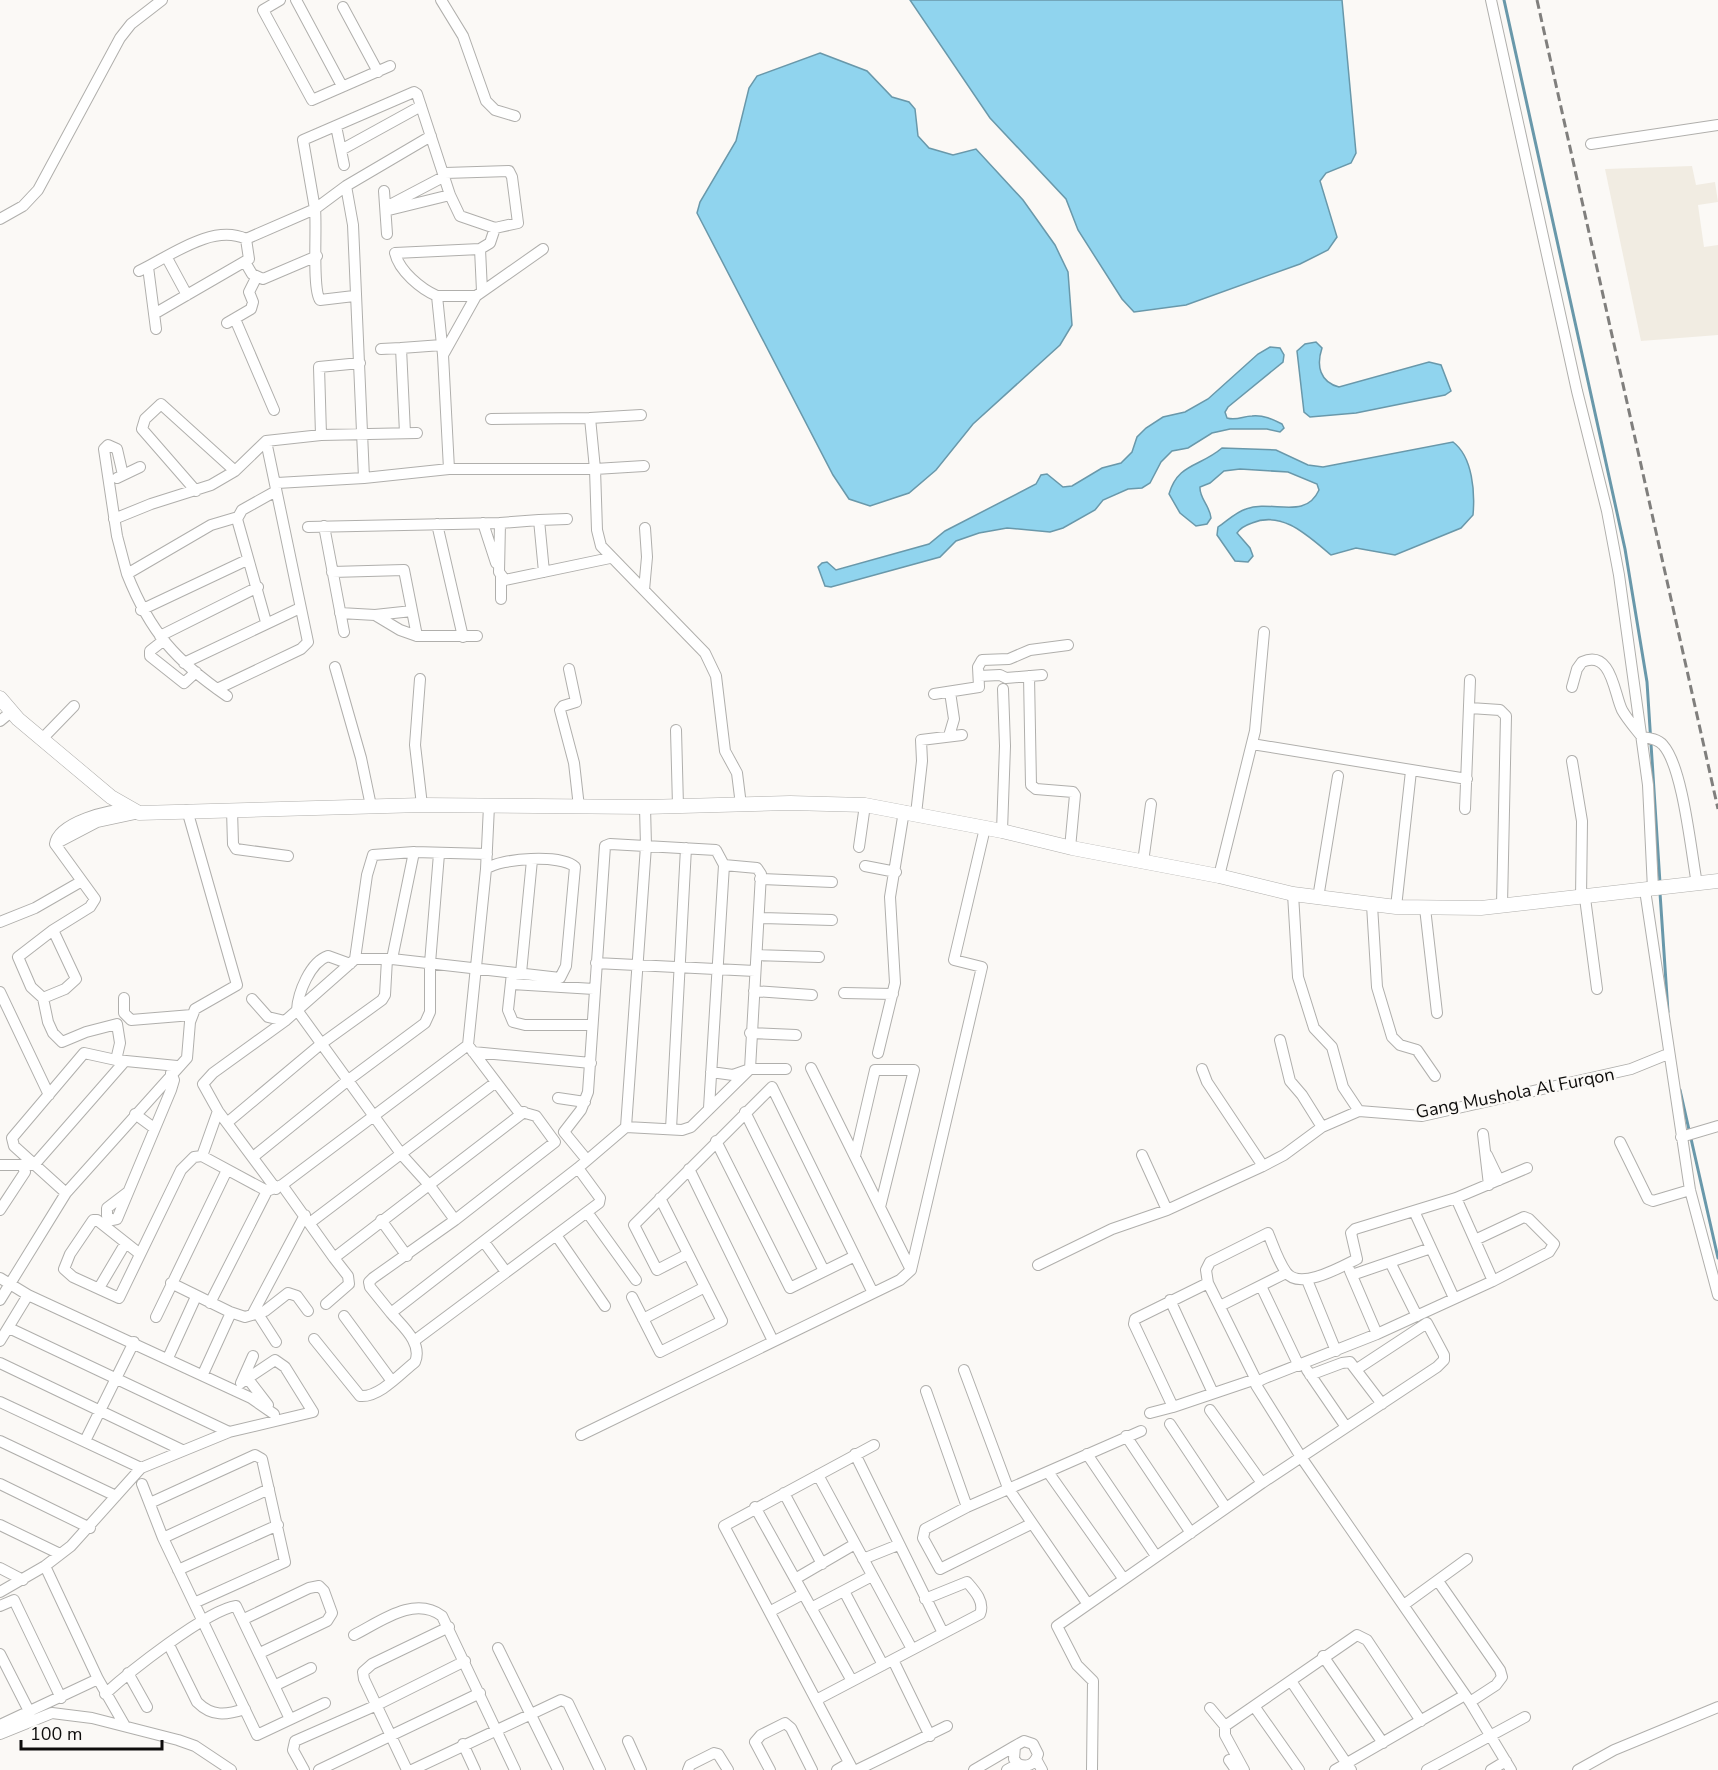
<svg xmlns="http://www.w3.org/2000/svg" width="1718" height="1770" font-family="'Nunito Sans',sans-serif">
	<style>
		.built { fill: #f1ece2 }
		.water { fill: #90d4ee; stroke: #6998aa; stroke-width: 1.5 }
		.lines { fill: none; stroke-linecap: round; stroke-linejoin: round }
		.stream { stroke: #6998aa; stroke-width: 3 }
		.minor-casing { stroke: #b0afac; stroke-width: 12 }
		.tertiary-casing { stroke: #b0afac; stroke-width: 15 }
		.minor { stroke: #fff; stroke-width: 10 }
		.tertiary { stroke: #fff; stroke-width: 14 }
		.rail { stroke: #807f7d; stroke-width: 3; stroke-dasharray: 9 4.5; stroke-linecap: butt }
		.labels { text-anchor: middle; stroke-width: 5; stroke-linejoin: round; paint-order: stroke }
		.street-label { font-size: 18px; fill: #0e0d0c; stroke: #fbf9f6 }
	</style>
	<rect width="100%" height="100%" fill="#fbf9f6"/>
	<path class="built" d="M1692 166 1696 185 1715 182 1718 202 1698 205 1704 247 1718 245V335L1641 341 1605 169Z"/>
	<path class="water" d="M910 0H1342L1356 153 1351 163 1326 173 1320 181 1337 237 1328 250 1300 264 1186 305 1134 312 1122 299 1078 230 1066 199 990 118Z
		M820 53 867 71 892 97 909 102 915 109 918 136 929 148 953 155 976 149 1023 200 1055 245 1068 272 1072 325 1060 345 973 424 936 470 909 493 870 506 849 499 833 475 697 213 700 202 736 141 749 88 757 76Z
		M1316 342 1322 348C1316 366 1320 382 1339 387L1429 362 1441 365 1451 391 1445 395 1356 413 1310 417 1304 412 1297 351 1305 344Z
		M1270 347 1280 348 1284 355 1283 362 1228 407 1225 412 1227 418C1237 421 1243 416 1252 416 1264 415 1272 419 1282 424L1284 428 1280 432 1267 429H1230L1212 433 1188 448 1172 451 1161 462 1150 483 1142 488 1128 489 1103 500 1095 510 1063 528 1050 532 1007 528 979 533 956 541 940 557 831 587 825 586 818 567 822 563 827 562 836 570 929 544 945 531 1036 484 1041 475 1047 474 1063 487 1072 486 1102 468 1121 463 1132 452 1137 437 1146 428 1163 417 1185 412 1208 399 1258 354Z
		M1453 442C1473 457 1475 493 1473 515L1461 528 1395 555 1356 548 1331 555C1309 537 1283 510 1252 523 1246 525 1241 527 1237 533L1250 548 1253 556 1248 562 1235 561 1217 535 1218 527C1227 521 1236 512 1246 509 1272 499 1305 521 1319 490L1317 484 1288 472 1240 469 1224 471 1210 483 1200 487C1199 498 1210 506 1211 518L1207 524 1196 526 1180 513 1169 494C1178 463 1200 467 1222 448L1276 450 1308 465 1323 467Z"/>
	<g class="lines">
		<path class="stream" d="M1504 0 1625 549 1647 682 1660 883
			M1660 893 1668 1012
			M1680 1090 1718 1258"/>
		<g class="minor-casing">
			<path id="minor" d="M280 0 263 10 312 100 390 66
				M296 0 342 86
				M441 0 463 36 486 101 495 110 515 116
				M1491 0 1577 391 1607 511 1619 575 1648 785 1653 889
				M343 7 378 72
				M336 126 344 165
				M431 136 346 186 353 225 364 478 449 469H595L597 530 601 546 705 653 716 676 725 751 737 773 741 805
				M1591 144 1718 125
				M341 150 421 106
				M346 186 315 209C317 229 312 289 320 300L354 296
				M384 191 387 234
				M386 207 445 176
				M389 210 450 195
				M0 219 23 206 38 190 120 38 131 24 162 0
				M167 258 187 295
				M245 262 252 274 263 279 317 256
				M148 267 156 329
				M139 271C169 257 212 223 246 239L315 209 303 140 414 92 417 94 450 195 460 216 495 228 518 223 512 177 509 171 445 173
				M482 291 480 249 490 243 495 228
				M437 296H476
				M154 314 249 259 246 239
				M235 319 274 410
				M227 323 251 309 253 302 249 292 256 278
				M381 349 401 348
				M443 355 437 296C421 289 399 271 395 253L480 249
				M360 363 319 367 321 435 417 433
				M590 418 641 415
				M491 419 590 418 595 469 644 466
				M405 433 401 348 442 345
				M449 469 443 355 476 296 543 249
				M123 475 117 449 108 445 104 449 117 536 127 574
				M117 478 140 467
				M277 483 364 478
				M196 491 142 429 145 419 161 404 235 471
				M114 519 151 504 211 485 235 471 266 441 321 435
				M539 520 567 519
				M483 523 496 563
				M437 524 463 637
				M324 526 344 632
				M308 527 500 523
				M332 572 404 570 417 636
				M544 572 539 520 500 523 499 572 505 580 610 558
				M501 575V599
				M644 590 647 557 645 528
				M141 610 247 560
				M340 613 375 615 400 630 417 636H477
				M375 615 412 611
				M266 622 237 519 242 510 276 491
				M160 636 258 587
				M164 640 150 651V656L184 683 196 672
				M184 663 300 608
				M335 667 361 758 371 806
				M569 669 576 702 563 706 560 710 574 763 579 807
				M979 676 1000 675 1006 678 1042 675
				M1029 676 1031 785 1036 789 1073 792 1075 795 1070 848
				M420 679 415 745 422 805
				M1572 687 1577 669 1582 662C1612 649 1614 694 1622 710 1627 719 1635 728 1642 737 1649 738 1658 739 1663 745 1683 767 1691 852 1697 884
				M217 689 301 649 308 642 266 441
				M934 694 979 687 978 667 982 660 1009 659 1030 650 1068 645
				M227 696C176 661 150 632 127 574L211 525 238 517
				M1470 708 1500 710 1506 716 1502 905
				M0 721 11 712
				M676 730 678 806
				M949 736 954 719 950 692
				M42 739 74 706
				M1252 744 1467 779
				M1572 761 1582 821 1581 898
				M129 809C110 809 58 822 55 844L97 822 139 813
				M1465 809 1470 680
				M232 810 233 844 236 849 288 856
				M916 814 922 761 921 740 962 735
				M1002 831 1005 746 1003 689
				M55 844 95 899 90 907 53 930 76 979 65 989 43 998 48 1022 53 1033 62 1042 86 1032 117 1024 120 1043 116 1060 177 1066
				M859 847 865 805
				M1143 862 1151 804
				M865 866 896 872
				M486 869C501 858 561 854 575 867L566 966 560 978 392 959H355L367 875 373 855 414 852 487 854
				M1219 876 1255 731 1264 632
				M760 879 832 882
				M1645 890 1690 1190 1718 1295
				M1293 894 1298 977 1314 1028 1332 1047 1343 1087 1359 1111
				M1318 898 1338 776
				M1585 898 1597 989
				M1372 905 1377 987 1392 1037 1400 1045 1417 1050 1435 1076
				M1396 907 1411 771
				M1425 908 1437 1013
				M760 918 832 920
				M0 922 35 908 82 881
				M757 955 819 957
				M392 959 414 852
				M596 963 755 971
				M350 964 328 956C310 962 298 993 297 1010L402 1155 430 1186 455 1220
				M512 973 508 1010 513 1022 525 1025H591
				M521 973 532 860
				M512 984 594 989
				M754 991 812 995
				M0 992 49 1095
				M844 993 893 994
				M43 998 31 987 18 957 53 930
				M124 998V1013L131 1020 192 1015
				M252 999 268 1017 285 1021
				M750 1033 796 1035
				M1280 1040 1290 1081 1302 1095 1322 1127
				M473 1052 591 1063
				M878 1053 895 983 890 897 904 811
				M811 1068 911 1270
				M1202 1069 1207 1082 1263 1166
				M711 1072 733 1075 750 1069H786
				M558 1098 585 1102
				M709 1108 724 865
				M745 1112 824 1271
				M135 1114 154 1128
				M228 1122 321 1044 382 1000 385 995 387 959
				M671 1129 686 848
				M1483 1134 1489 1185
				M1681 1137 1718 1126
				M716 1141 790 1288 855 1256
				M1620 1142 1648 1199 1653 1201 1690 1190
				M1142 1155 1167 1210
				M1487 1155 1499 1180
				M202 1156 218 1111
				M855 1156 875 1070H914L880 1207
				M253 1157 347 1081 425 1023 430 1012V963L439 854
				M587 1160 564 1132 581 1110 588 1092 605 846 610 844 716 850 724 865 757 868 761 874 750 1069 691 1127 682 1130 626 1127
				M0 1165H34L125 1061
				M689 1169 773 1341
				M282 1185 334 1258 524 1112
				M276 1189 218 1111 203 1084 213 1073 285 1021 353 961
				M128 1192 107 1208V1216L112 1220 117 1219 171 1090 174 1080 171 1073
				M66 1193 14 1146 12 1138 84 1053 116 1060
				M1456 1198 1493 1281 1377 1334 1265 1378 1257 1382 1256 1385 1301 1457 1470 1702 1511 1770
				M0 1210 25 1172 23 1167
				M1414 1211 1454 1298
				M587 1212 636 1280
				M381 1220 407 1256
				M311 1222 496 1082
				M556 1235 605 1306
				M1475 1240 1524 1217 1529 1219 1554 1244 1549 1252 1493 1281
				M484 1242 506 1272
				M140 1254 97 1220H93L70 1254 64 1269 73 1277 119 1298 181 1170 194 1157 202 1156 267 1191
				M688 1254 657 1270 634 1225 772 1087 873 1293
				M1390 1262 1417 1316
				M1038 1265 1112 1229 1167 1210 1263 1166 1284 1155 1322 1127 1359 1111 1422 1116 1631 1069 1668 1054
				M1350 1271 1377 1334
				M1352 1275 1431 1248
				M0 1278 28 1295 251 1398 274 1414
				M1307 1280 1336 1351
				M171 1283 230 1312 245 1317 265 1311 288 1293 297 1296 308 1311
				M1208 1283 1135 1319 1134 1324 1173 1407 1256 1379
				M1261 1286 1299 1366
				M99 1288 125 1244
				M632 1297 660 1352 722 1321 660 1198
				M0 1300 66 1193 187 1058 190 1022 195 1009 237 985 187 810
				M1170 1300 1213 1393
				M210 1303 267 1191 282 1185 468 1045 486 869 489 806
				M326 1304 349 1284 348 1276 334 1258
				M1220 1306 1286 1273
				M391 1313 370 1287 369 1282 373 1278 455 1220 555 1142 536 1116 518 1111 468 1045
				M258 1314 276 1342
				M252 1315 305 1215
				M344 1316 391 1380
				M156 1317 227 1170
				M643 1319 705 1287
				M9 1328 229 1432
				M314 1339 360 1396C379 1398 401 1373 415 1362 423 1343 402 1326 391 1313L578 1168 626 1127 646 846 645 807
				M0 1341 28 1295
				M414 1341 599 1203 600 1198 578 1168
				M168 1358 194 1301
				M0 1363 182 1450
				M964 1370 1008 1488 1087 1603
				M1307 1370 1346 1427
				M203 1374 229 1317
				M1310 1375 1342 1363 1350 1362 1382 1404
				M248 1379 268 1405
				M1257 1382 1208 1283 1206 1270 1210 1262 1268 1233C1273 1245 1278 1261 1286 1272 1299 1291 1341 1267 1357 1259L1351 1233 1355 1229 1456 1198 1527 1168
				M241 1383 253 1356
				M926 1391 967 1507
				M0 1402 141 1468 229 1432 313 1412 285 1367 275 1360 242 1382
				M1210 1410 1262 1483
				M1150 1413 1173 1407
				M1170 1424 1226 1508
				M581 1435 900 1280 911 1270 982 967 954 960 985 828
				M1126 1436 1191 1533
				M0 1441 116 1496
				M85 1441 134 1342
				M855 1454 943 1633
				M1087 1454 1156 1556
				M1048 1472 1123 1578
				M818 1475 912 1649
				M0 1484 90 1528
				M142 1484 163 1538 257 1735 325 1703
				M784 1493 822 1564
				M150 1503 255 1455 262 1459 285 1562 194 1603
				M755 1507 852 1681
				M1031 1524 940 1569 923 1538 925 1529 967 1507 1141 1431
				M0 1525 60 1554
				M163 1538 269 1489
				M863 1559 898 1545
				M45 1566 98 1679 125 1726
				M0 1568 23 1580
				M178 1570 278 1525
				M795 1579 855 1544
				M1438 1581 1500 1670 1502 1677 1496 1685 1470 1702
				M844 1591 883 1665
				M0 1592 45 1566 71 1546 141 1468
				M1405 1604 1467 1559
				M0 1606 14 1600 61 1698
				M811 1608 872 1576
				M771 1611 803 1594
				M244 1619 309 1588 319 1586 324 1591 332 1613 327 1621 260 1653
				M354 1635C380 1622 414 1595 442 1616L515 1770
				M169 1645 197 1702C212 1717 226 1715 245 1709
				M498 1648 558 1770
				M0 1654 30 1713
				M1323 1656 1383 1743
				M893 1660 930 1736
				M128 1673 147 1707
				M1291 1681 1351 1770
				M276 1685 311 1668
				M105 1694C128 1673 207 1610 236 1606L290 1719
				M818 1699 980 1614C985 1602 975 1591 967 1582L925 1599
				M1254 1706 1299 1770
				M1210 1708 1225 1726
				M0 1725 98 1679
				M0 1734 52 1713 92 1718 178 1740 195 1746 231 1770
				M628 1741 641 1770
				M463 1744 475 1770
				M1036 1759 1042 1770
				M1229 1760 1236 1770
				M304 1770 293 1750 295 1741 377 1705 465 1661
				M319 1770 480 1693
				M407 1770 364 1679 363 1672 372 1664 449 1627
				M412 1770 561 1700 568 1703 600 1770
				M688 1770 690 1765 714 1753 718 1754 728 1770
				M770 1770 755 1742 761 1735 785 1723 791 1728 812 1770
				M837 1770 849 1763
				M853 1770 724 1526 874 1445
				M857 1770 947 1726
				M974 1770 1015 1746
				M1007 1770 1018 1764C1028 1768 1035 1764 1038 1754L1033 1744 1024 1741 1015 1746 1014 1759 1018 1764
				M1092 1770 1093 1681 1077 1665 1057 1626 1262 1483 1437 1367 1444 1360V1355L1427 1323 1357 1369
				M1244 1770 1225 1735V1726L1357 1635 1367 1640 1421 1721
				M1335 1770 1465 1695
				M1427 1770 1525 1717
				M1491 1770 1506 1761
				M1578 1770 1614 1750 1718 1707"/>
		</g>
		<g class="tertiary-casing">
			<path id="tertiary" d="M0 698 18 719 111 797 139 813 422 805 645 807 790 803 865 805 1002 831 1072 848 1219 876 1293 894 1396 907 1481 908 1718 881"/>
		</g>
		<use href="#minor" class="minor"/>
		<use href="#tertiary" class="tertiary"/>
		<path class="rail" d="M1537 0 1718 809"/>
	</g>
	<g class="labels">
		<g class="street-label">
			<text transform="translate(1515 1093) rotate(-11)" y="6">Gang Mushola Al Furqon</text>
		</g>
	</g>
	<path d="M21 1740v9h141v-9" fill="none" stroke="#0e0d0c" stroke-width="3"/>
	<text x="30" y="1740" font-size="18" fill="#0e0d0c" stroke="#fbf9f6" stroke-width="4.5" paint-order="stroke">100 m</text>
</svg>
